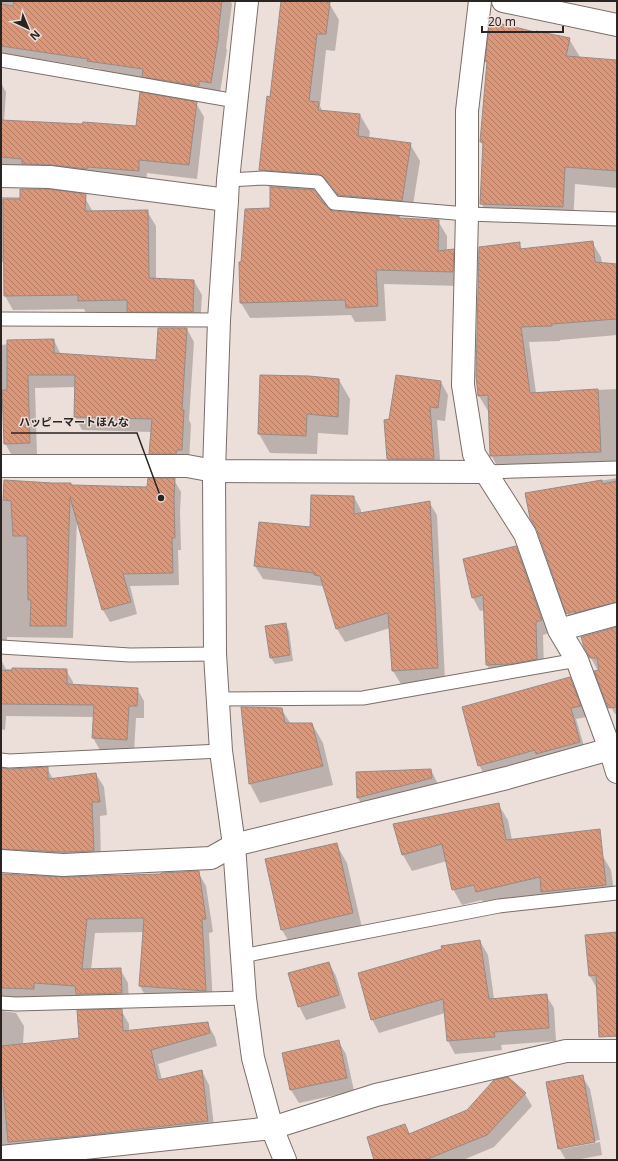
<svg xmlns="http://www.w3.org/2000/svg" width="618" height="1161" font-family="'Noto Sans','Noto Sans JP',sans-serif">
	<style>
		.shadow { fill: #0003; fill-rule: evenodd }
		.building { fill: url(#building-back-hatch); stroke: #988b86 }
		.lines { fill: none; stroke-linecap: round; stroke-linejoin: round }
		.service-casing { stroke: #7b6e69; stroke-width: 15 }
		.minor-casing { stroke: #7b6e69; stroke-width: 24 }
		.tertiary-casing { stroke: #7b6e69; stroke-width: 24 }
		.primary-casing { stroke: #7b6e69; stroke-width: 24 }
		.service { stroke: #fff; stroke-width: 13 }
		.minor { stroke: #fff; stroke-width: 22 }
		.tertiary { stroke: #fff; stroke-width: 22 }
		.primary { stroke: #fff; stroke-width: 22 }
		.leader { fill: none; stroke: #2a2523; stroke-width: 1.5 }
		.callout-dot { fill: #2a2523; stroke: #ecded8; stroke-width: 1.5 }
		.callout-label { font-size: 11px; text-anchor: middle; font-weight: bold; fill: #2a2523; stroke: #ecded8; stroke-width: 3; stroke-linejoin: round; paint-order: stroke }
	</style>
	<defs>
		<pattern id="building-back-hatch" width="6" height="6" patternUnits="userSpaceOnUse"><rect width="6" height="6" fill="#da977a"/><path d="M-1 5l2 2M0 0l6 6M5-1l2 2" fill="none" stroke="#b17b64"/></pattern>
	</defs>
	<rect width="100%" height="100%" fill="#ecded8"/>
	<path class="shadow" d="M1 1H230L232 4 226 48 227 50 219 98 122 80 119 74 101 71 100 69 1 53Z
		M282 1H306L329 3 339 20 335 51 326 50 320 106 323 112 360 115 370 132 369 138 410 144 420 161 411 217 398 216 400 219 438 221 447 236V251L453 250 462 265 461 286 384 284 386 321 355 322 351 315 250 318 241 303 240 263H242L270 209 271 187H269L260 170 271 98ZM313 190 329 191 335 194 350 213 333 212 327 209Z
		M536 34 569 39 580 57 579 58 617 61V188L575 184 573 225 492 221 481 203 484 147 481 142 488 64 486 61Z
		M1 83 6 92 4 121 137 127 196 103 204 117 197 179 147 173 146 182 1 170Z
		M1 197 85 198 93 212 147 211 156 226V279L194 281 202 295 200 326 87 315 84 309 13 310 5 296 4 262H1Z
		M592 242 601 257 602 263 617 265V335L560 340V341L529 342 536 393 617 389V467L500 471 491 455 490 411H488L479 396 519 244 523 250Z
		M187 329 194 342 189 420 191 424 189 463 158 466 150 453 152 432 82 430 75 417V387L35 388 37 456H12L5 443 3 393H1V345L54 340 61 355 156 361Z
		M339 380 350 399 348 435 318 433 317 454 270 453 259 434Z
		M441 382 448 395 445 421 437 420 441 472H395L388 459 390 420Z
		M617 478V598L609 600 614 617 575 626 567 613 526 494Z
		M174 480 181 492 180 512 181 550H178L179 585 130 586 137 614 110 622 103 610 77 517 73 638 7 637 6 652 1 655V500H4L5 481 71 486 148 489Z
		M354 497 361 510V514L429 502 437 515 445 681 401 684 393 671 390 628 345 642 337 629 325 589 323 588 322 586 263 579 255 566 311 529Z
		M516 547 523 561 549 633 543 635 544 672 495 678 487 665 485 610 480 611 473 598Z
		M285 624 289 631 293 661 275 664 271 658Z
		M617 629V714H615L606 699 598 671 591 658Z
		M1 660 6 669 66 670 73 682V685L137 689 144 701V718H136L134 752 100 750 93 738 94 717 6 716 5 730 1 729Z
		M570 679 576 690 586 717 576 719 586 753 485 776 479 765Z
		M242 708 281 709 291 724H312L323 743 333 785 260 803 250 784Z
		M47 768 53 779 96 774 104 787 107 815 100 816 101 864 1 865V769L8 770Z
		M431 770 438 784 365 811 358 798 357 773Z
		M498 804 508 820 512 840 602 855 611 870 615 900 551 908 544 894 486 907 482 900 462 905 453 889 447 861 412 871 403 855 394 825Z
		M336 844 347 863 363 932 293 949 282 930 266 860Z
		M198 872 206 886 213 932 209 933 213 1004 147 999 140 986 144 932 95 933 91 970 120 969 128 983 129 1006 80 999 42 996 41 1002 5 1009 3 1011 16 1013 24 1026 23 1044 80 1039 121 1010 129 1024V1031L207 1023 215 1037 217 1046 158 1064 162 1080 202 1071 209 1085 215 1134 11 1146 1 1145V875L64 878 162 875Z
		M617 933V1037H607L600 1024 597 989 590 976Z
		M480 941 488 955 494 999 546 995 554 1008 556 1041 501 1045 502 1050 455 1054 448 1041 445 1013 379 1033 372 1019Z
		M329 963 336 976 346 1008 306 1020 299 1006Z
		M338 1041 346 1054 354 1091 299 1103 291 1090 283 1053Z
		M582 1076 590 1089 600 1140 563 1147V1149L600 1142 602 1155 576 1160H566L559 1148Z
		M525 1094 532 1106 494 1147 463 1160H375L405 1125 410 1134Z"/>
	<path class="building" d="M14 1H222L218 34H219L211 83 199 81V86L142 77 143 69 87 61 88 59 1 46V4L13 6Z
		M281 1H316L330 2 326 34H317L309 101 319 102 318 110 360 114 358 136 411 143 402 201 338 195 324 177 319 174 259 170 267 96 270 97Z
		M490 21 535 32 536 31 570 38 566 56 617 60V171L565 167 563 207 480 204 483 142H480L487 62 485 61Z
		M140 92 197 102 189 165 139 160V171L87 167V169L52 165 22 164V159L1 157V120L82 124 83 122 136 126Z
		M270 187 314 190 328 208 333 211 399 216V218L439 220 438 251 454 249 453 272 376 270 378 306 346 308 345 300 240 303 239 262H241L245 209 270 208Z
		M20 189H49L86 194 85 211 148 210 149 278 194 280 193 312H127V300L78 301V295L4 296 3 199H20Z
		M593 241 595 262 617 264V319L552 324V326L521 327 530 393 598 389 601 452 490 456 488 395 478 396 476 376 479 247 520 242V249Z
		M158 328H187L182 410H184L182 450H177L176 454H149L152 419 74 417 75 375H28L30 443 4 444 2 390H7V340L54 339V353L156 360Z
		M260 375 309 376 339 379 338 417 307 414 306 436 258 434Z
		M396 375 441 381 438 408 430 407 434 459H387L384 420 389 419Z
		M148 478H175L174 499 175 538H172L173 573 123 574 131 602 102 610 70 497 66 626H30L31 600H28L27 536H13L11 501 3 500 4 480 52 483H71V485L147 487Z
		M602 480V484L617 481V602L575 613 574 611 566 614 537 530 530 518 525 493Z
		M311 495 354 496V514L430 501 438 668 392 671 388 613 336 629 320 576 314 575V573L254 566 259 522 310 527Z
		M516 546 542 620 536 622 537 659 511 664 486 665 483 595 472 598 463 559Z
		M286 623 290 655 270 658 265 626Z
		M617 627V707L608 708 594 671 599 670 597 658H590L584 647 581 637Z
		M12 668 67 669V684L138 688 137 706H129L127 740 92 738 94 705 1 704V670L12 671Z
		M570 677 581 706 571 708 580 742 536 754 535 750 478 766 462 707Z
		M241 707 282 708 285 723H312L323 766 249 784Z
		M48 767V779L96 773 100 802H92L94 851 63 852 1 849V768L9 769Z
		M431 769 432 778 357 798 356 772Z
		M499 803 506 840 600 829 606 885 541 892 540 877 476 892 474 885 452 890 442 844 402 855 393 824Z
		M337 843 353 913 281 930 265 859Z
		M199 871 206 919H202L206 991 139 986 144 918 87 919 82 969 121 968 122 993 76 994 75 986 34 983V989L1 988V874L64 877 161 874V873Z
		M617 932V1036L599 1037 596 975 589 976 585 935Z
		M480 940 489 999 547 994 549 1028 494 1032 495 1037 447 1041 443 999 371 1020 358 973 442 949 441 946Z
		M329 962 339 995 298 1007 288 973Z
		M122 1009 123 1031 208 1022 210 1033 151 1050 158 1080 202 1070 208 1121 79 1136 8 1142 3 1087H1V1046L79 1038 77 1010Z
		M339 1040 347 1078 290 1090 282 1053Z
		M583 1075 595 1142 558 1149 546 1082Z
		M508 1077 526 1093 487 1135 425 1160H374L367 1137 405 1124 409 1134 467 1110 494 1080Z"/>
	<g class="lines">
		<g class="service-casing">
			<path id="service" d="M1 60 236 101
				M228 180 263 178 318 182 334 203 467 214 617 219
				M1 319 219 320
				M486 472 617 468
				M1 647 130 655 215 654
				M218 699 363 698 577 660
				M1 760 9 761 221 751
				M242 956 499 906 617 893
				M1 1003 16 1004 245 998"/>
		</g>
		<g class="minor-casing">
			<path id="minor" d="M480 1 467 111V214L463 385 474 454 525 534 559 630 577 660 610 749 617 772
				M1 176 50 177 227 200
				M1 466H187L214 471 486 472
				M559 630 617 614
				M1 861 63 865 211 858 234 845 507 778 610 749 617 748"/>
		</g>
		<g class="tertiary-casing">
			<path id="tertiary" d="M247 1 228 180 227 200 219 320 214 471 215 654 221 751 234 845 245 998 253 1058 272 1128 285 1160
				M1 1157 272 1128 376 1095 566 1051H617"/>
		</g>
		<g class="primary-casing">
			<path id="primary" d="M503 1 617 25"/>
		</g>
		<use href="#service" class="service"/>
		<use href="#minor" class="minor"/>
		<use href="#tertiary" class="tertiary"/>
		<use href="#primary" class="primary"/>
	</g>
	<path class="leader" d="M161 498L137 433H11"/>
	<circle class="callout-dot" cx="161" cy="498" r="4"/>
	<g class="callout-label">
		<text x="74" y="426">ハッピーマートほんな</text>
	</g>
	<rect width="618" height="1161" fill="none" stroke="#2a2523" stroke-width="4"/>
	<g transform="translate(28 28) rotate(136)" stroke="#ecded8" stroke-width="3" paint-order="stroke">
	<path d="M0-3L7 15L0 10L-7 15Z" fill="#2a2523"/>
	<text y="-6" font-size="11" font-weight="bold" text-anchor="middle" fill="#2a2523">N</text>
	</g>
	<path d="M482 26v6h81v-6" fill="none" stroke="#2a2523" stroke-width="2"/>
	<text x="488" y="26" font-size="12" fill="#2a2523" stroke="#ecded8" stroke-width="3" paint-order="stroke">20 m</text>
</svg>
